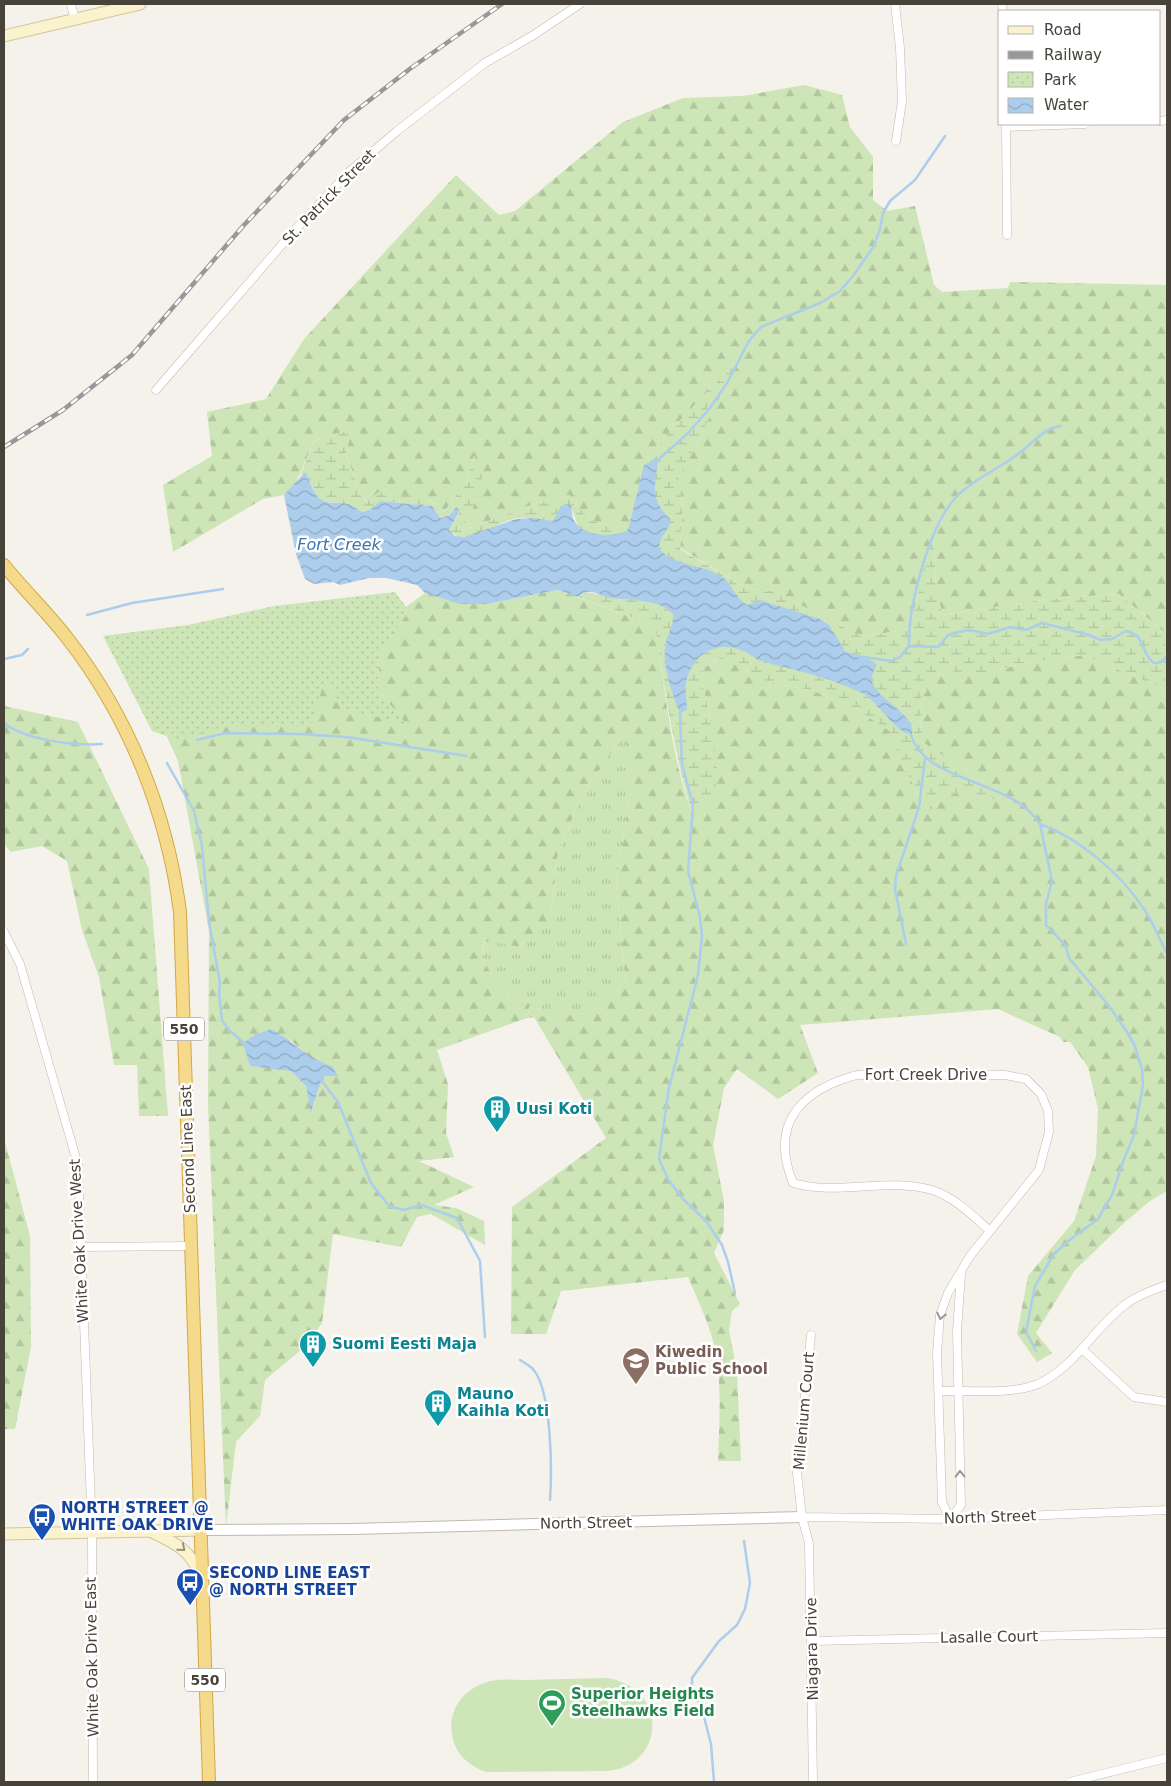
<svg xmlns="http://www.w3.org/2000/svg" width="1171" height="1786" font-family="'DejaVu Sans',sans-serif">
	<style>
		.grass { fill: url(#grass-tufts) }
		.forest { fill: url(#forest-firs); fill-rule: evenodd }
		.wetland { fill: url(#wetland-marsh) }
		.park { fill: url(#park-dots) }
		.pitch { fill: #cde5b7 }
		.water { fill: url(#water-waves) }
		.lines { fill: none; stroke-linecap: round; stroke-linejoin: round }
		.stream { stroke: #acceec; stroke-width: 2.5 }
		.minor-casing { stroke: #bfbaae; stroke-width: 9 }
		.tertiary-casing { stroke: #bfbaae; stroke-width: 12 }
		.secondary-casing { stroke: #d0c69e; stroke-width: 13 }
		.trunk-casing { stroke: #d2a747; stroke-width: 14 }
		.minor { stroke: #fff; stroke-width: 8 }
		.tertiary { stroke: #fff; stroke-width: 10 }
		.secondary { stroke: #fbf3ce; stroke-width: 11 }
		.trunk { stroke: #f5da8c; stroke-width: 12 }
		.rail-casing { stroke: #989898; stroke-width: 4.5 }
		.rail { stroke: #fff; stroke-width: 2.5; stroke-dasharray: 8; stroke-linecap: butt }
		.oneway { stroke: #9a9892 }
		.oneway2 { stroke: #99927c }
		.labels { text-anchor: middle; stroke-width: 5; stroke-linejoin: round; paint-order: stroke }
		.shield { fill: #fff; stroke: #7f7b74; stroke-width: 1 }
		.shield-label { font-size: 14px; font-weight: bold; fill: #484339 }
		.street-label { font-size: 15px; fill: #484339; stroke: #fff }
		.culture-label { font-size: 15px; font-weight: bold; fill: #0d838f; stroke: #fff; text-anchor: start }
		.education-label { font-size: 15px; font-weight: bold; fill: #785e54; stroke: #fff; text-anchor: start }
		.transit-label { font-size: 15px; font-weight: bold; fill: #164399; stroke: #fff; text-anchor: start }
		.leisure-label { font-size: 15px; font-weight: bold; fill: #27864d; stroke: #fff; text-anchor: start }
		.water-label { font-size: 16px; font-style: italic; fill: #3975ad; stroke: #fff }
	</style>
	<defs>
		<pattern id="grass-tufts" width="24" height="20" patternUnits="userSpaceOnUse" patternTransform="scale(1.25)"><rect width="24" height="20" fill="#cde5b7"/><path d="M3 7l-1-3M5 7V3M7 7l1-3M15 17l-1-3M17 17v-4M19 17l1-3" fill="none" stroke="#b2c69e"/></pattern>
		<pattern id="forest-firs" width="22" height="20" patternUnits="userSpaceOnUse" patternTransform="scale(1.25)"><rect width="22" height="20" fill="#cde5b7"/><path d="M5 1l3.5 6h-7zM16 11l3.5 6h-7z" fill="#b2c69e"/></pattern>
		<pattern id="wetland-marsh" width="20" height="14" patternUnits="userSpaceOnUse" patternTransform="scale(1.25)"><rect width="20" height="14" fill="#cde5b7"/><path d="M1 5h8M5 5V1M11 12h8M15 12V8" fill="none" stroke="#b2c69e"/></pattern>
		<pattern id="park-dots" width="8" height="8" patternUnits="userSpaceOnUse" patternTransform="scale(1.25)"><rect width="8" height="8" fill="#cde5b7"/><path d="M2 2h.1M6 6h.1" fill="none" stroke="#b2c69e" stroke-width="1.8" stroke-linecap="round"/></pattern>
		<pattern id="water-waves" width="16" height="10" patternUnits="userSpaceOnUse" patternTransform="scale(1.25)"><rect width="16" height="10" fill="#acceec"/><path d="M0 5q4-4 8 0t8 0" fill="none" stroke="#8ea9c0"/></pattern>
	</defs>
	<rect width="100%" height="100%" fill="#f4f2eb"/>
	<path class="grass" d="M626 732 631 786 616 882 626 984 601 997 591 1013 527 1018 530 1004 500 990 482 957 485 940 522 947 551 912 558 853 582 795Z"/>
	<path class="forest" d="M804 85 842 95 850 127 873 157V200L887 211 915 206 934 285 942 292 1008 288 1010 282 1167 285V629L1164 632 1119 594 1048 599 943 615 936 590 934 538 909 629 861 637 774 591 748 589 680 548 683 507 679 477 738 360 669 432 644 465 629 526C598 531 587 518 569 495L534 504 461 531 474 505V456L466 482 444 512 429 499 368 502 362 496 346 455 351 429 314 441 295 485 284 495 263 499 173 552 163 485 212 456 207 412 266 399 304 339 456 175 499 215 515 211 623 122 683 98 743 96Z
		M558 590 655 626C665 689 671 757 693 817L713 729 701 679 705 667 722 657 768 682 814 691 856 709 892 732 901 763 929 812 942 797 962 792 1021 805 922 742 921 698 941 670 979 675 1026 663 1083 655 1167 690V1191L1150 1201 1125 1222 1075 1270 1036 1333 1052 1353 1037 1362 1017 1334 1028 1276 1074 1221 1096 1156 1098 1109 1088 1067 1070 1042H1063L1060 1037 998 1009 800 1025 818 1073 778 1099 737 1069 724 1088 713 1145 724 1201V1230L714 1253 740 1304 732 1311 729 1330 737 1372 741 1461H718C719 1425 722 1388 716 1353 711 1327 698 1301 688 1277L561 1291 546 1334H511L512 1207 606 1138 534 1017 591 1013 601 997 626 983 616 882 631 786 625 733 582 795 558 853 551 912 541 933 522 947 484 941 482 957 500 990 530 1004 527 1018 437 1050 448 1084 446 1133 454 1157 419 1161 474 1187 434 1205 456 1208 484 1221 485 1245 431 1214 417 1217 401 1247 333 1234 322 1323 308 1344 265 1380 260 1416 236 1442 226 1527 208 1104 209 931 178 761 167 737 163 694 324 677 406 724 378 690 379 656 405 616 406 607 425 593 460 603 487 604ZM290 1040 315 1061 332 1066 337 1075 325 1076 319 1087 312 1112 306 1086 291 1071Z
		M4 706 78 722 149 869 168 1116H139L137 1065H114L99 977 82 930 67 861 42 846 11 852 4 844Z
		M4 1138 30 1236 31 1347 15 1429H4Z"/>
	<path class="wetland" d="M740 358 679 477 683 507 680 549 748 589 774 591 862 637 909 629 934 536 936 590 943 615 1048 599 1119 594 1164 632 1167 629V690L1083 655 1026 663 979 675 941 670 921 698 922 742 1023 806 962 792 942 797 929 812 901 763 891 732 856 709 814 691 768 682 721 657 705 667 701 679 713 729 718 779 711 798 693 817C674 755 665 691 655 626L578 597 585 592 601 595 572 509 557 516 553 521C541 521 530 517 518 518 497 522 480 538 458 537L449 530 460 511 456 507 450 515 440 518 432 506 380 501 371 509 363 512C358 510 354 506 349 504 338 501 328 506 318 497 313 492 310 479 305 473L300 476 314 441 351 429 346 456 362 496 367 502 378 492 429 499 444 512 466 482 474 456 483 473 474 505 461 531 534 504 569 495C587 518 598 531 629 526L644 465 669 432Z"/>
	<path class="park" d="M395 592 406 607 405 616 379 656 378 690 407 725 342 708 325 678 311 727H227L176 739 152 731 103 636 188 625 274 606Z"/>
	<path class="pitch" d="M607 1678C669 1688 666 1766 607 1771L486 1772C469 1766 454 1753 452 1734 448 1711 462 1691 484 1683 496 1678 512 1680 526 1680 553 1679 580 1679 607 1678Z"/>
	<path class="water" d="M655 459 658 460C655 490 649 497 671 520 668 532 659 537 659 549 675 566 702 564 721 576 732 583 737 601 748 605L760 600 820 619 829 625 845 651 872 661 877 665C874 671 870 677 873 684 878 699 917 716 912 734 899 737 877 701 864 694 831 677 793 670 758 660 731 638 697 644 687 679 684 688 687 700 687 710L680 713C672 694 663 668 665 648 666 635 674 627 673 614 660 599 629 600 610 598 603 597 596 591 588 592 583 592 581 595 578 597L558 590 487 604H460L425 593 417 585 386 578H369L340 585 333 582 314 584 305 579 296 554 284 495 305 472C310 479 312 491 318 497 328 506 338 501 349 504 354 506 358 510 363 512L371 509 380 501 432 506 440 518 450 515 456 507 460 510 449 530 455 536 464 537 516 519 534 518 553 521 561 506 570 504C573 509 571 517 575 522 584 537 613 537 627 531L629 526 644 465Z
		M271 1029C293 1041 309 1059 332 1066L338 1076H325L319 1087 311 1113 306 1086 291 1071 250 1066 243 1043 255 1035Z"/>
	<g class="lines">
		<path class="stream" d="M658 460 689 432 710 408 727 383 749 341 761 327 820 303 840 291 853 276 874 246 880 229 883 213 890 201 915 180 945 136
			M87 615 132 603 223 589
			M909 646 938 647 948 635 954 633 969 630 988 634 1010 627 1026 630 1042 623 1086 634 1101 640 1112 639 1126 631C1130 632 1134 633 1137 636 1146 645 1148 676 1167 657
			M909 646C908 607 929 525 957 496 974 479 998 469 1017 455 1030 446 1044 427 1061 426
			M856 656 892 661 900 657 909 646
			M4 659 22 655 28 649
			M680 713 682 764 693 805 688 871 700 917 702 936 698 975 669 1088 659 1159 668 1179 683 1199 706 1221 722 1245 728 1262 735 1293
			M4 723C24 740 76 746 102 744
			M911 735C926 784 1011 778 1040 824L1052 881 1046 904V925L1065 945 1069 958 1109 1006 1125 1029 1134 1044 1142 1069 1143 1085 1134 1135 1124 1159 1112 1195 1098 1219 1068 1241 1054 1254 1035 1286 1026 1332 1036 1351
			M197 740 226 733 299 734 347 737 467 756
			M167 763 194 811 202 846 209 922 220 983 219 994 222 1020 229 1030 245 1044
			M1040 824C1079 838 1121 874 1144 909 1153 922 1159 939 1167 953
			M906 944 895 889 896 876 919 807 925 758
			M321 1080 338 1102 371 1183 389 1206 404 1210 421 1205 457 1218 480 1261 485 1337
			M520 1360C525 1363 530 1366 533 1369 552 1391 552 1471 550 1500
			M714 1782 711 1744 703 1713 692 1686V1678L719 1641 737 1625 745 1609 750 1583 744 1541"/>
		<g class="minor-casing">
			<path id="minor" d="M71 4 75 20
				M895 4 900 48 902 101 896 141
				M1002 4 1003 11
				M1160 121 1167 120
				M1006 124 1007 235
				M1006 127 1085 124
				M156 390 292 233 349 172 397 131 485 63 532 36 580 4
				M4 932 20 964 78 1165 92 1532 93 1782
				M82 1247 192 1246
				M811 1335 797 1473 802 1517 809 1543 813 1782
				M1082 1349 1134 1397 1167 1402
				M939 1391C968 1390 1011 1395 1038 1384 1075 1367 1094 1328 1126 1304 1138 1295 1152 1290 1167 1285
				M802 1517 950 1519 1167 1510
				M950 1519 942 1502 937 1353 940 1315 948 1293 970 1256 1039 1170 1049 1132 1048 1111 1041 1094 1026 1079 1005 1075C968 1075 931 1075 895 1076 882 1076 865 1073 853 1076 798 1092 770 1126 793 1183 838 1196 887 1177 932 1190 954 1197 972 1215 989 1230
				M950 1519 961 1505 957 1331 961 1274
				M811 1641 1167 1633
				M1070 1782 1167 1758"/>
		</g>
		<g class="tertiary-casing">
			<path id="tertiary" d="M201 1530 351 1529 802 1517"/>
		</g>
		<g class="secondary-casing">
			<path id="secondary" d="M4 36 140 4
				M152 1532C176 1543 191 1551 201 1576
				M4 1534 201 1530"/>
		</g>
		<g class="trunk-casing">
			<path id="trunk" d="M4 565C24 590 48 613 68 639 130 719 167 813 180 912L209 1782"/>
		</g>
		<use href="#minor" class="minor"/>
		<use href="#tertiary" class="tertiary"/>
		<use href="#secondary" class="secondary"/>
		<use href="#trunk" class="trunk"/>
		<g class="rail-casing">
			<path id="rail" d="M4 447 63 410 132 355 244 225 344 120 411 68 502 4"/>
		</g>
		<use href="#rail" class="rail"/>
	</g>
	<defs><path id="oneway-chevron" d="M-2-3.5L2.5 0L-2 3.5" fill="none" stroke-width="1.6" stroke-linecap="round" stroke-linejoin="round" transform="scale(1.25)"/></defs>
	<g class="oneway">
		<use href="#oneway-chevron" transform="translate(941 1316) rotate(102)"/>
		<use href="#oneway-chevron" transform="translate(960 1474) rotate(-91)"/>
	</g>
	<use class="oneway2" href="#oneway-chevron" transform="translate(182 1548) rotate(39)"/>
	<defs>
		<g id="building-pin" transform="scale(1.4375)"><path d="M0 17L-7.5 6A9.5 9.5 0 1 1 7.5 6Z" fill="#0f9aa8" stroke="#fff"/><path d="M-4-6H4V6H1V3H-1V6H-4ZM-2.5-4.3h1.7v1.8h-1.7ZM.8-4.3h1.7v1.8H.8ZM-2.5-1h1.7V.8h-1.7ZM.8-1h1.7V.8H.8Z" fill="#fff"/></g>
		<g id="school-pin" transform="scale(1.4375)"><path d="M0 17L-7.5 6A9.5 9.5 0 1 1 7.5 6Z" fill="#8d6e63" stroke="#fff"/><path d="M0-5L7-2L0 1L-7-2ZM-4 1L0 2.5L4 1V4Q0 6-4 4Z" fill="#fff"/></g>
		<g id="bus-pin" transform="scale(1.4375)"><path d="M0 17L-7.5 6A9.5 9.5 0 1 1 7.5 6Z" fill="#1a4fb4" stroke="#fff"/><path d="M-5-6H5V4H4V6H2V4H-2V6H-4V4H-5ZM-3.5-4V0h7V-4ZM-3.5 1.2v1.5H-2V1.2ZM2 1.2v1.5H3.5V1.2Z" fill="#fff"/></g>
		<g id="stadium-pin" transform="scale(1.4375)"><path d="M0 17L-7.5 6A9.5 9.5 0 1 1 7.5 6Z" fill="#2e9e5b" stroke="#fff"/><path d="M0-5a6.5 5 0 1 0 0 10a6.5 5 0 1 0 0-10ZM-3.5-1.8h7v3.6h-7Z" fill="#fff"/></g>
	</defs>
	<g fill-rule="evenodd">
		<use href="#building-pin" x="497" y="1109"/>
		<use href="#building-pin" x="313" y="1344"/>
		<use href="#school-pin" x="636" y="1361"/>
		<use href="#building-pin" x="438" y="1403"/>
		<use href="#bus-pin" x="42" y="1517"/>
		<use href="#bus-pin" x="190" y="1582"/>
		<use href="#stadium-pin" x="552" y="1703"/>
	</g>
	<g class="labels">
		<g class="shield">
			<rect x="164" y="1017.5" width="40" height="23" rx="4"/>
			<rect x="185" y="1668.5" width="40" height="23" rx="4"/>
		</g>
		<g class="shield-label">
			<text x="184" y="1034">550</text>
			<text x="205" y="1685">550</text>
		</g>
		<g class="street-label">
			<text transform="translate(329 197) rotate(-46)" y="5">St. Patrick Street</text>
			<text x="926" y="1080">Fort Creek Drive</text>
			<text transform="translate(188 1149) rotate(-92)" y="5">Second Line East</text>
			<text transform="translate(79 1241) rotate(-93)" y="5">White Oak Drive West</text>
			<text transform="translate(804 1411) rotate(-85)" y="5">Millenium Court</text>
			<text transform="translate(990 1517) rotate(-2)" y="5">North Street</text>
			<text transform="translate(586 1523) rotate(-1)" y="5">North Street</text>
			<text transform="translate(989 1637) rotate(-1)" y="5">Lasalle Court</text>
			<text transform="translate(812 1649) rotate(-91)" y="5">Niagara Drive</text>
			<text transform="translate(92 1657) rotate(-91)" y="5">White Oak Drive East</text>
		</g>
		<g class="culture-label">
			<text x="516" y="1114">Uusi Koti</text>
			<text x="332" y="1349">Suomi Eesti Maja</text>
			<text x="457" y="1399">Mauno<tspan x="457" dy="17">Kaihla Koti</tspan></text>
		</g>
		<g class="education-label">
			<text x="655" y="1357">Kiwedin<tspan x="655" dy="17">Public School</tspan></text>
		</g>
		<g class="transit-label">
			<text x="61" y="1513">NORTH STREET @<tspan x="61" dy="17">WHITE OAK DRIVE</tspan></text>
			<text x="209" y="1578">SECOND LINE EAST<tspan x="209" dy="17">@ NORTH STREET</tspan></text>
		</g>
		<g class="leisure-label">
			<text x="571" y="1699">Superior Heights<tspan x="571" dy="17">Steelhawks Field</tspan></text>
		</g>
		<g class="water-label">
			<text x="339" y="550">Fort Creek</text>
		</g>
	</g>
	<rect width="1171" height="1786" fill="none" stroke="#484339" stroke-width="10"/>
	<rect x="998" y="10" width="162" height="115" fill="#ffffff" stroke="#b6b4b0"/>
	<rect x="1008" y="26" width="25" height="8" fill="#fbf3ce" stroke="#b6b4b0"/>
	<text x="1044" y="35" font-size="15" fill="#484339">Road</text>
	<rect x="1008" y="51" width="25" height="8" fill="#989898" stroke="#b6b4b0"/>
	<text x="1044" y="60" font-size="15" fill="#484339">Railway</text>
	<rect x="1008" y="72" width="25" height="15" fill="url(#park-dots)" stroke="#b6b4b0"/>
	<text x="1044" y="85" font-size="15" fill="#484339">Park</text>
	<rect x="1008" y="98" width="25" height="15" fill="url(#water-waves)" stroke="#b6b4b0"/>
	<text x="1044" y="110" font-size="15" fill="#484339">Water</text>
</svg>
